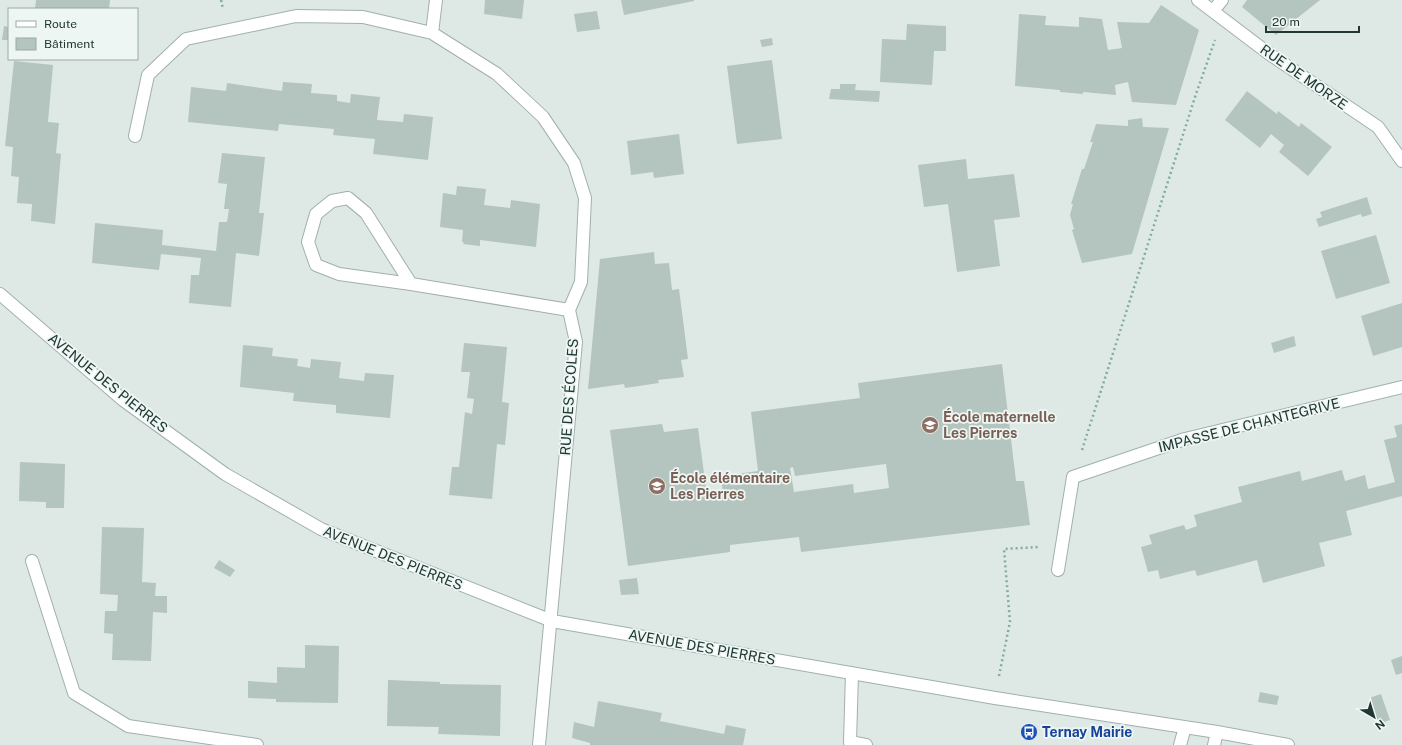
<svg xmlns="http://www.w3.org/2000/svg" width="1402" height="745" font-family="'Public Sans',sans-serif">
	<style>
		.building { fill: #b4c4bf; fill-rule: evenodd }
		.lines { fill: none; stroke-linecap: round; stroke-linejoin: round }
		.minor-casing { stroke: #a1b0ad; stroke-width: 14 }
		.path { stroke: #7faca3; stroke-width: 2.5; stroke-dasharray: 2 3; stroke-linecap: butt }
		.minor { stroke: #fff; stroke-width: 12 }
		.labels { text-anchor: middle; stroke-width: 3.5; stroke-linejoin: round; paint-order: stroke }
		.street-label { font-size: 14px; fill: #203834; stroke: #eef6f3 }
		.education-label { font-size: 14px; font-weight: bold; fill: #785e54; stroke: #eef6f3; text-anchor: start }
		.transit-label { font-size: 14px; font-weight: bold; fill: #164399; stroke: #eef6f3; text-anchor: start }
	</style>
	<rect width="100%" height="100%" fill="#dee9e6"/>
	<path class="building" d="M36 0H110L109 9H35Z
		M485 0H524L522 19 484 14Z
		M621 0H694V1L624 15Z
		M1247 0H1320L1276 35 1242 7Z
		M1161 5 1199 30 1176 105 1132 102 1128 82 1115 85 1116 95 1083 92V94L1060 92V90L1015 86 1019 14 1046 16 1045 25 1079 27V17L1102 19 1108 50 1122 48 1117 22 1149 23Z
		M597 11 600 29 577 32 574 14Z
		M907 24 946 26V51H934L932 85 880 82 882 39 906 40Z
		M4 26 9 27V40H2Z
		M772 38 773 45 762 47 760 40Z
		M772 60 782 139 737 144 727 66Z
		M14 61 53 65 48 122 59 123 56 153 61 154 55 224 31 221 32 204 17 203 19 177 11 176 13 147 5 146Z
		M283 82 312 84 311 93 337 95V101L350 103 351 94 380 97 377 120 403 122 404 114 433 117 428 160 373 154 375 139 333 135 334 129 279 124 278 131 188 122 191 87 226 91 227 83 282 91Z
		M840 84H856L855 90 880 91 879 102 829 99 831 89H840Z
		M1247 91 1277 114 1278 111 1299 127 1301 123 1332 147 1308 176 1279 152 1284 145 1271 134 1260 148 1225 120Z
		M1142 118 1143 127 1169 128 1132 254 1082 263 1072 230 1074 229 1070 215 1073 204H1071L1082 169H1084L1093 142H1090L1096 124 1128 126V120Z
		M679 134 684 174 654 178 653 172 631 175 627 141Z
		M222 153 265 157 259 213H264L259 256 236 253 231 307 189 303 191 275H199L201 258 161 254 159 270 92 263 95 223 163 230 162 245 216 251 219 222H227L229 209H224L227 184 218 183Z
		M966 159 968 179 1014 174 1020 217 994 220 1000 266 957 272 948 204 924 207 918 165Z
		M457 186 486 189 484 205 510 208 511 200 540 204 536 247 480 240V246L463 244 464 242H462L463 230 440 227 443 193 456 195Z
		M1367 197 1372 214 1362 217 1361 214 1319 227 1316 219 1322 217 1320 212Z
		M1376 235 1390 283 1336 299 1321 251Z
		M654 252 655 264 669 263 672 290 679 289 688 359 681 360 684 377 658 380 659 383 625 388 624 384 588 389 600 259Z
		M1402 303V347L1373 356 1361 316Z
		M1294 336 1296 346 1274 353 1271 343Z
		M464 343 507 347 502 402 509 403 505 445 497 444 492 499 449 495 452 467H459L465 412 472 414 474 399 467 398 470 372H461Z
		M243 345 273 348 272 356 298 359 297 366 310 368 311 359 341 362 339 378 364 381 365 373 394 375 390 418 336 413V405L293 401 294 393 240 387Z
		M1002 364 1016 481H1024L1030 525 801 552 799 537 730 545V552L628 566 610 430 662 424 664 432 698 428 707 496 723 494 721 476 758 471 751 412 860 398 858 383ZM886 464 889 488 854 493 853 484 794 492 790 468 793 467 795 476Z
		M1402 424V496L1346 511 1352 535 1319 543 1325 566 1263 583 1257 560 1197 576 1195 570 1160 579 1158 570 1148 572 1141 547 1152 544 1149 535 1184 525 1186 530 1197 526 1194 515 1242 502 1238 487 1300 471 1302 481 1342 470 1345 481 1365 475 1368 489 1395 482 1384 440 1397 437 1394 426Z
		M20 462 65 464 64 508H46V502L19 501Z
		M102 527 144 528 142 582 156 583 155 596H167V613L153 612 151 661 112 660 113 634 104 633 105 611H117L118 595 100 594Z
		M219 560 235 570 230 577 214 568Z
		M637 578 639 594 621 595 619 580Z
		M305 645 339 646 338 703 276 702V699L248 698V681L277 683V667L305 668Z
		M1402 656V673L1396 675 1391 660Z
		M388 680 440 682V684L501 685 500 736 438 734 439 727 387 726Z
		M1260 692 1279 696 1277 705 1258 702Z
		M1381 694 1390 720 1378 724 1369 698Z
		M598 701 662 713 660 721 724 734 726 725 746 729 743 745H590V743L572 738 574 722 594 727Z"/>
	<g class="lines">
		<g class="minor-casing">
			<path id="minor" d="M1198 0 1268 53 1378 127 1402 161
				M1213 11 1222 0
				M432 33 436 0
				M135 136 148 75 186 39 296 16 363 17 432 33 497 74 543 117 574 163 585 198 581 282 569 310
				M411 284 339 274 316 265 308 242 316 214 332 201 348 198 366 213 411 284 569 310 576 342 539 745
				M0 294 123 400 225 474 321 529 552 621 995 698 1217 732 1288 745
				M32 561 74 693 128 726 257 745
				M1058 570 1073 477 1185 439 1402 387
				M852 673 850 742 866 745
				M1180 745 1185 727
				M1214 745 1217 732"/>
		</g>
		<path class="path" d="M221 0 223 9
			M1082 450 1196 94 1215 40
			M999 676 1010 622 1004 549 1039 547"/>
		<use href="#minor" class="minor"/>
	</g>
	<defs>
		<g id="school-disc" transform="scale(0.9)"><circle r="9.5" fill="#8d6e63" stroke="#eef6f3"/><path d="M0-5L7-2L0 1L-7-2ZM-4 1L0 2.5L4 1V4Q0 6-4 4Z" fill="#fff"/></g>
		<g id="bus-disc" transform="scale(0.9)"><circle r="9.5" fill="#1a4fb4" stroke="#eef6f3"/><path d="M-5-6H5V4H4V6H2V4H-2V6H-4V4H-5ZM-3.5-4V0h7V-4ZM-3.5 1.2v1.5H-2V1.2ZM2 1.2v1.5H3.5V1.2Z" fill="#fff"/></g>
	</defs>
	<g fill-rule="evenodd">
		<use href="#school-disc" x="930" y="425"/>
		<use href="#school-disc" x="657" y="486"/>
		<use href="#bus-disc" x="1029" y="732"/>
	</g>
	<g class="labels">
		<g class="street-label">
			<text transform="translate(1304 77) rotate(35)" y="5">RUE DE MORZE</text>
			<text transform="translate(108 383) rotate(39)" y="5">AVENUE DES PIERRES</text>
			<text transform="translate(569 397) rotate(-86)" y="5">RUE DES ÉCOLES</text>
			<text transform="translate(1249 425) rotate(-14)" y="5">IMPASSE DE CHANTEGRIVE</text>
			<text transform="translate(393 558) rotate(22)" y="5">AVENUE DES PIERRES</text>
			<text transform="translate(702 647) rotate(10)" y="5">AVENUE DES PIERRES</text>
		</g>
		<g class="education-label">
			<text x="943" y="422">École maternelle<tspan x="943" dy="16">Les Pierres</tspan></text>
			<text x="670" y="483">École élémentaire<tspan x="670" dy="16">Les Pierres</tspan></text>
		</g>
		<g class="transit-label">
			<text x="1042" y="737">Ternay Mairie</text>
		</g>
	</g>
	<rect x="8" y="8" width="130" height="52" fill="#eef6f3" stroke="#9caaa7"/>
	<rect x="16" y="21" width="20" height="6" fill="#ffffff" stroke="#9caaa7"/>
	<text x="44" y="28" font-size="12" fill="#203834">Route</text>
	<rect x="16" y="38" width="20" height="12" fill="#b4c4bf" stroke="#9caaa7"/>
	<text x="44" y="48" font-size="12" fill="#203834">Bâtiment</text>
	<g transform="translate(1374 717) rotate(142)" stroke="#eef6f3" stroke-width="3" paint-order="stroke">
	<path d="M0-3L7 15L0 10L-7 15Z" fill="#203834"/>
	<text y="-6" font-size="11" font-weight="bold" text-anchor="middle" fill="#203834">N</text>
	</g>
	<path d="M1266 26v6h93v-6" fill="none" stroke="#203834" stroke-width="2"/>
	<text x="1272" y="26" font-size="12" fill="#203834" stroke="#eef6f3" stroke-width="3" paint-order="stroke">20 m</text>
</svg>
